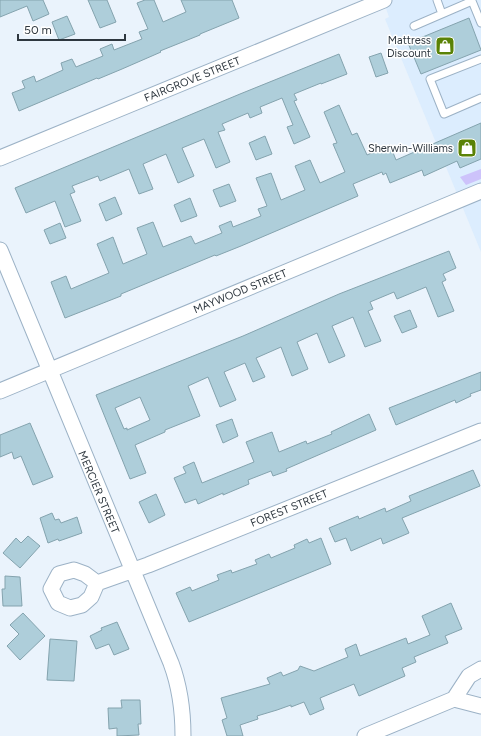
<svg xmlns="http://www.w3.org/2000/svg" width="481" height="736" font-family="Figtree,sans-serif">
	<style>
		.built { fill: #dcedfe }
		.green { fill: #cdc3fb }
		.building { fill: #aeceda; stroke: #84a3ae; fill-rule: evenodd }
		.lines { fill: none; stroke-linecap: round; stroke-linejoin: round }
		.lane-casing { stroke: #9cb2c6; stroke-width: 9 }
		.street-casing { stroke: #9cb2c6; stroke-width: 17 }
		.lane { stroke: #fff; stroke-width: 7 }
		.street { stroke: #fff; stroke-width: 15 }
		.labels { text-anchor: middle; stroke-width: 3; stroke-linejoin: round; paint-order: stroke }
		.poi-label { font-size: 11px; fill: #2e373f; stroke: #fff; text-anchor: end }
		.street-label { font-size: 11px; fill: #2e373f; stroke: #fff }
	</style>
	<rect width="100%" height="100%" fill="#eaf3fc"/>
	<path class="built" d="M383 0H481V252L385 19 389 17Z"/>
	<path class="green" d="M481 169V179L466 185 460 177Z"/>
	<path class="building" d="M0 0H43L49 14 33 21 27 6 0 17Z
		M88 0H107L116 22 100 28Z
		M145 0H154L163 22 186 12 181 0H232L239 18 200 34V35L160 51 161 52 122 69 98 79 97 78 19 111 12 93 25 88 22 81 34 76 36 82 63 70 61 63 72 59 76 67 103 56 100 49 112 44 114 50 142 39 139 32 148 29 137 3Z
		M67 16 75 34 59 40 52 22Z
		M469 18 481 50 421 74 408 43Z
		M381 53 388 73 376 77 369 57Z
		M339 54 347 74 321 84V83L294 94 297 100 294 101 310 137 294 144 287 127 293 125 282 98 260 107 262 113 250 118 248 113 222 124 225 130 218 132 230 162 216 168 204 139 182 148 194 176 178 183 166 154 143 164 153 189 139 194 129 169 100 181 98 176 72 186 75 192 70 194 81 221 65 227 55 201 26 213 15 188 240 94Z
		M339 105 352 135 357 133 367 155 390 145 396 160 481 123V159L460 168 457 161 424 176 422 170 390 183 386 173 383 175 382 172 353 184 358 196 241 246 216 256 215 255 121 294V296L65 318 51 282 66 276 71 289 109 273 97 244 113 237 123 264 147 254 137 228 153 222 163 247 191 236 195 244 222 233 219 226 231 221 233 227 261 216 258 209 267 206 256 178 271 173 281 200 305 190 295 166 310 160 320 183 345 172 333 144 337 143 324 112Z
		M265 136 272 154 256 160 249 143Z
		M229 184 236 201 220 207 213 190Z
		M115 197 122 214 106 221 99 204Z
		M190 198 197 216 181 222 174 205Z
		M60 223 66 238 50 244 44 230Z
		M449 251 456 268 443 274 446 280 442 282 454 311 438 317 426 287 397 299 394 292 370 302 373 309 368 311 381 341 365 347 353 317 332 326 345 356 329 363 317 333 297 342 308 369 292 376 281 347 256 358 265 377 253 382 245 363 224 372 236 400 220 407 208 377 188 386 200 416 165 430V432L135 445 146 473 130 479 96 395 243 336 339 294ZM140 397 150 420 127 430V428L124 429 115 408Z
		M410 310 417 327 402 333 394 316Z
		M481 372V390L470 394 471 396 456 403 455 400 396 425 389 408Z
		M369 414 376 430 286 469 287 471 273 476 271 471 248 480 249 484 223 495V493L198 504 196 499 185 503 174 478 186 473 183 467 194 462 202 483 254 462 246 442 272 432 279 452 306 441 307 444 332 434 331 432Z
		M232 419 238 436 223 443 216 425Z
		M30 423 53 477 33 485 21 456 14 459 12 452 0 457V435Z
		M473 470 480 486 402 518 409 533 383 544 381 538 351 551 346 538 335 542 329 528 358 516 359 519 385 508 386 512 411 501 409 496Z
		M156 494 165 515 149 523 139 502Z
		M52 513 55 520 59 519 61 523 77 517 82 533 59 541 58 539 48 543 40 518Z
		M28 536 40 546 20 568 3 553 16 538 21 543Z
		M321 538 331 564 189 622 176 593 190 587 192 591 219 580 217 575 231 570 232 573 257 564 255 560 269 554 271 558 295 548 294 545 307 539 309 543Z
		M5 576 20 577 22 606H3L2 589H5Z
		M451 603 462 629 445 636 448 643 414 657 416 662 402 668 405 676 359 696 354 684 320 698 324 709 310 715 304 702 291 707V705L277 710 257 716 258 719 240 725 243 736H227L222 720 227 718 221 698 270 684 267 678 281 672 283 676 298 670 300 666 314 671 348 657 345 649 356 644 360 656 406 638 408 644 430 635 422 616Z
		M23 613 45 636 20 660 7 646 19 634 10 625Z
		M117 622 129 649 114 655 109 644 96 649 90 636 102 630 101 628Z
		M50 639 77 641 74 681 47 680Z
		M121 700H140L141 724H138L139 735 117 736V728L109 729 108 708H122Z"/>
	<g class="lines">
		<g class="lane-casing">
			<path id="lane" d="M437 0 442 14
				M414 26 472 1 481 23
				M481 59 430 79 444 114 481 98"/>
		</g>
		<g class="street-casing">
			<path id="street" d="M0 158 384 0
				M0 250 171 663C180 687 183 710 183 736
				M0 391 481 191
				M97 583 85 574 74 570 59 574 51 589 58 603 70 608 82 605 91 597 97 583 148 565 481 431
				M454 699 481 706
				M365 736 454 699 469 676 481 669"/>
		</g>
		<use href="#lane" class="lane"/>
		<use href="#street" class="street"/>
	</g>
	<defs>
		<g id="shop-square" transform="scale(1)"><rect x="-9" y="-9" width="18" height="18" rx="4" fill="#5a8206" stroke="#fff"/><path d="M-5-2.5h2.3a2.7 3.5 0 0 1 5.4 0H5L5.5 6h-11ZM-1.5-2.5h3a1.5 2.3 0 0 0-3 0Z" fill="#fff"/></g>
	</defs>
	<g fill-rule="evenodd">
		<use href="#shop-square" x="445" y="46"/>
		<use href="#shop-square" x="467" y="148"/>
	</g>
	<g class="labels">
		<g class="poi-label">
			<text x="431" y="44">Mattress<tspan x="431" dy="13">Discount</tspan></text>
			<text x="453" y="152">Sherwin-Williams</text>
		</g>
		<g class="street-label">
			<text transform="translate(192 79) rotate(-22)" y="4">FAIRGROVE STREET</text>
			<text transform="translate(240 291) rotate(-22)" y="4">MAYWOOD STREET</text>
			<text transform="translate(99 492) rotate(67)" y="4">MERCIER STREET</text>
			<text transform="translate(289 508) rotate(-22)" y="4">FOREST STREET</text>
		</g>
	</g>
	<path d="M18 34v6h107v-6" fill="none" stroke="#2e373f" stroke-width="2"/>
	<text x="24" y="34" font-size="12" fill="#2e373f" stroke="#ffffff" stroke-width="3" paint-order="stroke">50 m</text>
</svg>
